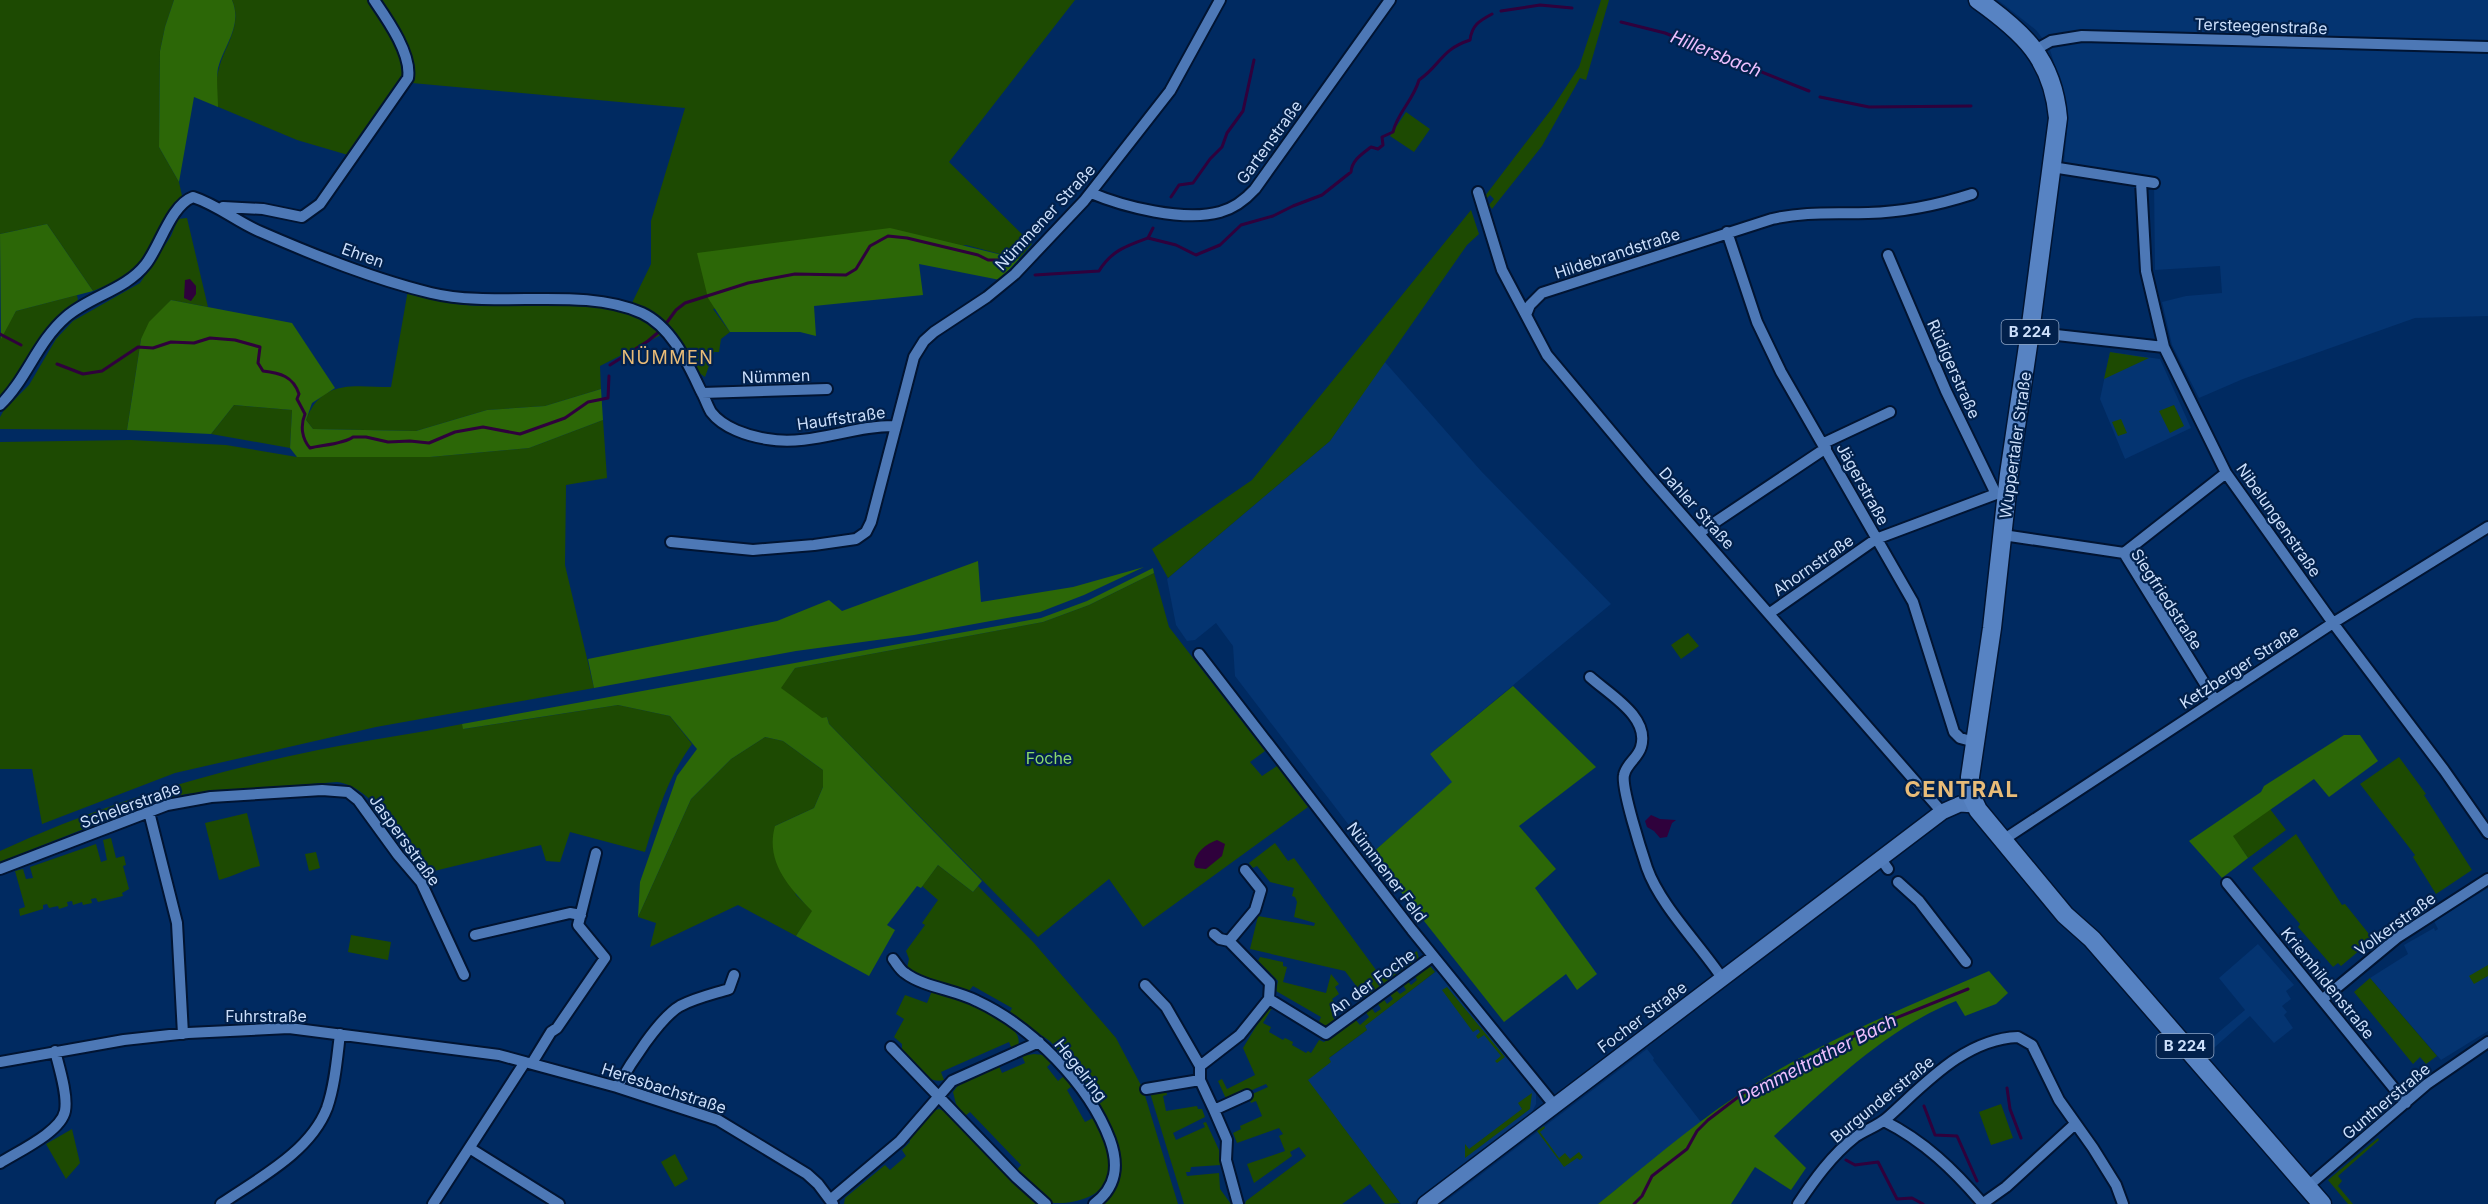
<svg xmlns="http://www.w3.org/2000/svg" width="2488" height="1204" font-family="Inter,sans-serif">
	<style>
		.built { fill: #043471 }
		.green { fill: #1d4a02 }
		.forest { fill: #2c6707 }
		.water { fill: #2f013c }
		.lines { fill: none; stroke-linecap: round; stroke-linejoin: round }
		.stream { stroke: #2f013c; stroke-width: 3 }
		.street-casing { stroke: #011432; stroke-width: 14 }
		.secondary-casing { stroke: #011432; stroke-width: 18 }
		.primary-casing { stroke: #011432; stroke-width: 21 }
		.street { stroke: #4d78b6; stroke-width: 10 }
		.secondary { stroke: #527dbc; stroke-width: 15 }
		.primary { stroke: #5783c3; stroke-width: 18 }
		.labels { text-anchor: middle; stroke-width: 4.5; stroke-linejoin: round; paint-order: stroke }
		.shield { fill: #02214c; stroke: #8fa6c6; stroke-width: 1.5 }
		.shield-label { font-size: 15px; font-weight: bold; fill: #ccdffb }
		.street-label { font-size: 16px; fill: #ccdffb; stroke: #02214c }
		.park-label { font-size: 16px; fill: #8cda6b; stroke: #02214c }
		.water-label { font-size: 18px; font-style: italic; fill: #efc0ff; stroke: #02214c }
		.neighbourhood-label { font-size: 18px; letter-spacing: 1.5px; fill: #e9bc78; stroke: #02214c }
		.district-label { font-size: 22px; font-weight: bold; letter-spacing: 1.5px; fill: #e9bc78; stroke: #02214c }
	</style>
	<rect width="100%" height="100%" fill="#002a61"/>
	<path class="built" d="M1998 0H2488V316L2415 318 2243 379 2199 398 2172 345 2162 302 2186 296 2222 293 2220 266 2155 270 2154 180 2064 164 2068 120 2064 93 2049 47 2036 30Z
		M2110 352 2160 359 2191 428 2125 459 2100 399Z
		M1384 361 1481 471 1611 604 1430 754 1453 782 1371 854 1235 676 1233 646 1216 623 1195 640 1187 641 1176 625 1167 579 1330 441Z
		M2488 888V1031L2441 1060 2370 978 2408 954 2404 945 2434 928 2435 931 2438 929 2434 921Z
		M2258 944 2294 985 2286 991 2291 999 2282 1006 2287 1012 2284 1015 2293 1028 2274 1043 2250 1016 2207 1054 2201 1047 2245 1010 2219 978Z
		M1438 970 1531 1083 1536 1091V1104L1531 1114 1411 1204H1401L1304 1077 1367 1030 1364 1026Z
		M1647 1049 1654 1058 1653 1060 1701 1122 1598 1204H1442Z"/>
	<path class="green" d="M0 0H174L165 27 160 51 159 147 179 182 182 196 167 216 140 264 119 280 93 291 47 224 0 234Z
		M232 0H369C384 22 404 51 403 78L348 155 297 140 216 106C217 94 215 80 219 68 225 45 243 25 232 0Z
		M381 0H1075L949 162 1032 244 1019 259 966 245 713 309 730 332 721 339 719 352H714L705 377 695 370 678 342 631 305 651 264V221L685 108 412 83 414 69Z
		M1601 0H1609L1586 80 1580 78 1542 146 1492 209 1489 205 1494 199 1490 195 1487 198 1485 196 1553 107 1579 67Z
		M1406 112 1430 129 1414 152 1390 136Z
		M1471 210 1479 234 1467 245 1330 441 1168 578 1152 549 1252 480Z
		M187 218 208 307 171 300 141 339 127 430 0 429V417L4 410 29 385 56 339 73 321 140 283 171 236 178 219Z
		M408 290C424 295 440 301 457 304 507 312 629 288 661 335L600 366 601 389 545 406 487 410 416 431 313 429 306 420C322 378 354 387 391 387Z
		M77 295 78 300C63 313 46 327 35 344 23 363 17 385 0 401V338L16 311Z
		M2110 352 2149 358 2104 379Z
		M234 405 292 410 290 448 211 434Z
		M2174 405 2184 426 2170 433 2159 411Z
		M2121 419 2127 433 2118 436 2112 422Z
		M603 420 607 478 566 485 565 565 594 688 376 727 175 773 42 824 32 769H0V442L131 440 226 445 297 457H430L529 448Z
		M1154 573 1169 627 1265 751 1250 762 1262 776 1277 766 1308 807 1143 927 1109 879 1038 937 829 724 827 717 822 719 780 688 795 668 1043 622 1089 605Z
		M1688 633 1699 646 1681 659 1671 645Z
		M618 705 670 716 692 744C668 777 657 813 645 852L570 832 560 862 546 861 541 845 422 874C402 844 376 787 337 782L186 794 142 806 0 862V851C101 804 209 772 318 750 366 740 414 734 462 724L464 729Z
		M765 737 783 741 823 770V787L814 808 775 826 796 895 813 911 796 936 738 905 650 947 656 923 638 917 691 799 731 759Z
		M2399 757 2426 794 2424 795 2472 870 2436 894 2413 857 2415 855 2360 784Z
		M2270 809 2286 830 2248 858 2232 836Z
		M247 813 260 866C245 869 234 876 219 880L205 823Z
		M2296 834 2342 905 2345 904 2373 939 2341 966 2338 963 2333 967 2298 927 2300 924 2252 868Z
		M111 838 116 858 124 856 126 865 123 866 129 889 122 893 123 896 98 902 96 898 91 899 92 903 83 905 82 902 73 905 72 901 67 902 68 906 59 909 58 906 49 908 47 904 43 905V909L20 916 19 909 25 907 15 871 23 869 26 879 33 878 30 867 96 844 101 862 107 860 103 840Z
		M1275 843 1288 861 1294 858 1379 974 1393 964 1395 967 1417 951 1419 959 1366 999 1345 971 1250 949 1258 916 1314 926 1315 923 1294 917 1297 902 1295 897 1292 896 1294 888 1270 882 1257 866 1253 868 1249 863Z
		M316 852 320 868 309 871 305 854Z
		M938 865 973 892 978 886 1034 943 1116 1038 1143 1089 1178 1204H1100L1116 1187 1122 1168 1114 1132 1091 1089 1050 1041 1009 1014 1012 1008 973 986 968 992 910 971 907 968 909 959 906 951 925 925 922 923 938 900 922 886Z
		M351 935 391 942 388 960 348 952Z
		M1260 957 1283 962V966L1287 967 1283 982 1326 993 1331 974 1339 984 1335 987 1339 994 1332 999 1340 1010 1332 1015 1336 1022 1324 1027 1318 1024 1321 1017 1276 991 1278 981 1258 961Z
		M2488 965V976L2474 984 2469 976Z
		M1425 966H1430L1435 972 1365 1026 1367 1030 1329 1058 1331 1062 1308 1080 1400 1203 1385 1204 1370 1184 1342 1204H1245L1246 1201 1306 1156 1299 1147 1290 1152 1292 1156 1254 1183 1247 1164 1285 1151 1279 1136 1283 1134 1279 1128 1237 1143 1233 1133 1241 1129 1240 1126 1262 1116 1256 1101 1251 1103 1248 1096 1268 1087 1266 1084 1227 1101 1218 1081 1222 1079 1227 1089 1255 1075 1243 1048 1266 1010 1272 1008 1263 1023 1271 1027 1269 1032 1283 1040 1285 1038 1293 1042 1292 1045 1306 1053 1308 1051 1311 1053 1319 1040 1324 1042 1355 1019 1360 1025 1369 1017 1365 1011 1371 1007 1375 1013 1381 1009 1377 1002 1383 998 1387 1004 1393 999 1389 993 1395 989 1400 994 1406 990 1402 983 1407 980 1411 985 1417 980 1414 974Z
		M2370 978 2437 1056 2426 1064 2420 1057 2413 1064 2354 992Z
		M1447 987 1505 1057 1497 1063 1495 1061 1501 1056 1484 1035 1478 1039 1476 1036 1480 1032 1478 1029 1473 1032 1442 990Z
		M932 991C950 997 1027 1019 1018 1046L1012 1049 1009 1042 941 1072 944 1080C927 1085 913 1063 902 1053V1044L894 1037 904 1019 896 1014 905 995 927 1003Z
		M1034 1054 1044 1055 1052 1062 1047 1067 1058 1081 1064 1076 1073 1085 1067 1090 1085 1122 1093 1118C1099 1132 1108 1147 1110 1161 1114 1192 1082 1204 1054 1203 1040 1199 1026 1180 1016 1171L1021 1165 970 1112 965 1116 956 1104 953 1092 959 1084 999 1066 1002 1073 1025 1063 1022 1056Z
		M1166 1090 1167 1095 1163 1096 1166 1111 1197 1106 1198 1109H1202L1205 1117 1173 1133 1176 1140 1205 1127 1203 1123 1206 1122 1219 1150 1220 1165 1191 1167 1190 1172H1186L1187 1176 1219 1173 1220 1189 1231 1204H1184L1150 1093Z
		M1532 1093 1530 1109 1465 1158V1144L1469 1149 1522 1109 1518 1103Z
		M2001 1104 2013 1138 1991 1145 1979 1112Z
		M939 1109 947 1112 1038 1204H844L845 1198 885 1165 890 1170 906 1156 902 1150 910 1142 909 1140 930 1112Z
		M1544 1126 1545 1128 1540 1132 1559 1158 1565 1153 1570 1159 1579 1152 1583 1157 1580 1160 1577 1158 1564 1167 1537 1131Z
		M72 1129 80 1163 66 1179 46 1144Z
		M2378 1138 2379 1140 2338 1176 2342 1181 2338 1186 2353 1204H2348L2328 1180Z
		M675 1154 688 1179 675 1187 661 1162Z"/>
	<path class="forest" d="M174 0H232C243 26 224 45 218 68 216 80 218 95 218 107L194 97 179 182 159 147 160 51 165 27Z
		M47 224 93 291 16 311 1 339 0 234Z
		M890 228 1019 259 1000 280 919 264 923 295 814 306 816 336 800 332H730L708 298 697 253Z
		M171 300 292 323 335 388 312 403 306 420 313 429 416 431 487 410 545 406 601 389 603 420 529 448 430 457H297L290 448 292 410 234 405 211 434 127 430 141 339 149 322Z
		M978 561 981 602 1073 587 1144 567 1084 595 1040 612 914 635 796 651 594 688 588 659 777 621 829 600 842 611Z
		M1153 568 1154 573 1089 605 1043 622 795 668 781 688 822 718 827 717 829 724 982 881 973 892 938 865 921 888 917 886 887 925 895 930 869 976 796 936 812 911C789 887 765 862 775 826L814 808 823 787V770L783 741 765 737 731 759 691 799 638 917 640 882 677 776 697 749 670 716 618 705 463 729 462 724 1041 618 1087 601Z
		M1513 686 1596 767 1519 826 1556 869 1535 888 1597 974 1577 990 1566 974 1504 1022 1371 854 1452 782 1430 754Z
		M2344 735H2360L2378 761 2329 797 2314 779 2233 836 2248 858 2222 878 2189 841 2261 792 2264 786Z
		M1989 971 2008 993 1996 1004 1965 1016 1956 1001C1884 1030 1830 1085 1774 1136L1806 1168 1791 1190 1755 1167 1731 1204H1598C1643 1168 1687 1129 1735 1097 1813 1044 1904 1008 1989 971Z"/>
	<path class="water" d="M190 279 196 286V294L191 301 184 298 185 280Z
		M1651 815 1660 819 1676 820 1672 823 1667 837 1660 838 1654 831 1647 827 1645 821Z
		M1217 840 1225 844 1222 856 1206 869 1196 868 1194 865C1195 852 1206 844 1217 840Z"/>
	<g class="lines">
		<path class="stream" d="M1501 11 1540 5 1572 8
			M1621 22 1665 33 1809 91
			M1820 97 1869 107 1971 106
			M1171 197 1179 185 1193 183 1210 159 1222 147 1227 133 1243 111 1254 60
			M1148 238 1176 245 1196 255 1220 245 1241 225 1273 216 1293 206 1322 195 1351 172C1352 160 1362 154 1371 147L1378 149 1383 145 1382 137 1393 132C1397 113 1413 101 1419 80 1441 65 1440 50 1470 40 1472 25 1479 21 1492 14
			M1035 275 1099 271C1111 251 1126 246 1148 238L1153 228
			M665 325 676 310 685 303 748 283 795 274 846 275 856 269 870 246 888 236 907 238 978 255 988 260H1003
			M0 334 21 345
			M57 364 83 374 102 371 138 347 153 348 171 342 194 343 210 338 235 340 260 347 258 363 263 371C280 373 293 376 299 394L297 399 305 414C300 426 302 439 310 448 322 445 344 444 353 437H366L388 442 410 441 429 443 455 432 483 427 520 434 565 418 588 402 608 398 609 376
			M610 365 648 341 661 330
			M2007 1088 2010 1109 2021 1138
			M1924 1106 1935 1135 1957 1136 1977 1181
			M1846 1160 1855 1165 1878 1162 1897 1199 1912 1198 1923 1204
			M1634 1204 1642 1196 1652 1176 1687 1149 1697 1131 1708 1120 1746 1091 1866 1030 1968 989"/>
		<g class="street-casing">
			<path id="street" d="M2035 50 2051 41 2082 36 2488 47
				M2052 167 2154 183
				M2141 182 2146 271 2164 347 2226 473 2333 623 2444 770 2488 833
				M1478 192 1502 270 1547 355 1650 478 1942 812
				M1091 193C1124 207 1184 222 1220 212 1235 208 1245 200 1255 189L1390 0
				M223 207 263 209 302 217 320 204 408 78C412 54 387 19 374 0
				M1727 232 1757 322 1781 372 1913 602 1954 732 1960 738 1975 742
				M1888 255 1946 391 1996 494
				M1526 315 1530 305 1542 293 1772 219C1806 211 1834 214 1868 213 1904 212 1938 205 1972 194
				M2030 332 2164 347
				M702 393 827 389
				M0 405C27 379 37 342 66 317 90 296 126 290 146 264 160 246 171 205 193 197 218 205 237 222 261 232 316 256 373 279 431 293 498 309 582 286 642 313 672 327 688 364 701 391 705 398 707 405 711 412 723 428 748 436 767 439 810 447 853 425 896 426
				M1824 443 1890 412
				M1699 533 1826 448
				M2003 535 2124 553 2215 700
				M671 542 753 550 814 545 856 539 866 532 871 522 914 357 924 341 934 332 987 297 1015 274 1084 201 1170 91 1220 0
				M2124 553 2226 473
				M1770 613 1876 539 1996 494H2007
				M1199 654 1412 930 1555 1106
				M1590 677C1610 695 1650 717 1641 747 1638 758 1626 764 1624 775 1621 788 1642 853 1647 868 1660 905 1700 945 1722 978
				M149 812 177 923 183 1034
				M2009 836 2333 623 2488 527
				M1881 859 1888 869
				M0 869 167 805 211 797 322 790 348 792 358 800 398 855 421 882 464 975
				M1245 870 1261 890 1255 910 1229 941 1270 983 1269 999 1326 1034 1433 956
				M1898 882 1919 901 1966 962
				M2227 883 2406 1103
				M1214 934 1220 939 1229 941
				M475 935 570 913 581 915
				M893 959C897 964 900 970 905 973 923 987 956 990 977 1001 1031 1026 1089 1084 1110 1140 1119 1165 1117 1187 1094 1204
				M1145 985 1166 1007 1200 1066V1080L1214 1110
				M2323 999 2398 937 2488 879
				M891 1047 1016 1177 1046 1204
				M0 1062 124 1040 188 1033 289 1028 499 1055 617 1087 718 1120 807 1174 818 1184 833 1204
				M532 1063 551 1032 557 1028 605 958 578 925 596 853
				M1200 1066 1240 1035 1269 999
				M617 1087C629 1066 659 1018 680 1006 695 998 713 994 729 989L734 975
				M1146 1089 1200 1080
				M1884 1121C1924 1141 1954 1170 1983 1204
				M471 1149 559 1204
				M0 1163C17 1152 61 1132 65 1111 68 1095 59 1067 55 1051
				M2307 1187 2427 1084 2488 1042
				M830 1200 900 1141 952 1081 1039 1042
				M221 1204C259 1178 310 1152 327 1108 335 1085 337 1058 340 1034
				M433 1204 525 1062
				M1238 1204 1226 1160 1227 1140 1214 1110 1247 1095
				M1798 1204C1814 1180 1832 1155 1855 1137 1865 1130 1878 1126 1887 1118 1924 1085 1964 1039 2018 1037L2032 1045 2059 1100 2093 1148 2116 1185 2123 1204
				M1982 1204 2006 1187 2075 1124"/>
		</g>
		<g class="secondary-casing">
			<path id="secondary" d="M1425 1204 1942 812 1960 804 1975 805"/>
		</g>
		<g class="primary-casing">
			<path id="primary" d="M1978 0C2023 32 2053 59 2058 118L2030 332 2009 474 1992 628 1970 777V793L1978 810 2065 915 2092 939 2322 1204"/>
		</g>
		<use href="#street" class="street"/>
		<use href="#secondary" class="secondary"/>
		<use href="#primary" class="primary"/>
	</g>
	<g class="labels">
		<g class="shield">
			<rect x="2001.5" y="320" width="57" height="24" rx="4.5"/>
			<rect x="2156.5" y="1034" width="57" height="24" rx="4.5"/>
		</g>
		<g class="shield-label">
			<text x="2030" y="337">B 224</text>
			<text x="2185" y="1051">B 224</text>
		</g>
		<g class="street-label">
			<text transform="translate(2261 26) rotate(2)" y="6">Tersteegenstraße</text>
			<text transform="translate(1269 142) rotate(-54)" y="6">Gartenstraße</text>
			<text transform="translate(1045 217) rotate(-47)" y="6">Nümmener Straße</text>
			<text transform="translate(1617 253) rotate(-18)" y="6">Hildebrandstraße</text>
			<text transform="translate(363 255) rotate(20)" y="6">Ehren</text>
			<text transform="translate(1954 369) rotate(66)" y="6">Rüdigerstraße</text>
			<text transform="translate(776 376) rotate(-2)" y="6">Nümmen</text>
			<text transform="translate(841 418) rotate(-8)" y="6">Hauffstraße</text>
			<text transform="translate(2015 445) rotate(-82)" y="6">Wuppertaler Straße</text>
			<text transform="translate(1863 484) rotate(61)" y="6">Jägerstraße</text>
			<text transform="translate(1697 508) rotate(48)" y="6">Dahler Straße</text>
			<text transform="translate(2279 520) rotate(55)" y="6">Nibelungenstraße</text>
			<text transform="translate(1813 565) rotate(-35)" y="6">Ahornstraße</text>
			<text transform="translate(2167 599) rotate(57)" y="6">Siegfriedstraße</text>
			<text transform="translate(2239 667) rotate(-33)" y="6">Ketzberger Straße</text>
			<text transform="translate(130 805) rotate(-20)" y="6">Schelerstraße</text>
			<text transform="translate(405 840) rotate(54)" y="6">Jaspersstraße</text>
			<text transform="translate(1387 872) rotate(53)" y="6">Nümmener Feld</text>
			<text transform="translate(2395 924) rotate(-36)" y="6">Volkerstraße</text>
			<text transform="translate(1372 982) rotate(-36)" y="6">An der Foche</text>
			<text transform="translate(2328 983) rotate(51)" y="6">Kriemhildenstraße</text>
			<text x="266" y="1022">Fuhrstraße</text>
			<text transform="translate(1642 1017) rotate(-37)" y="6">Focher Straße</text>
			<text transform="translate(1081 1070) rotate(52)" y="6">Hegelring</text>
			<text transform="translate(664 1088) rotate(18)" y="6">Heresbachstraße</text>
			<text transform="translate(1882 1099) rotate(-39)" y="6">Burgunderstraße</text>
			<text transform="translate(2386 1101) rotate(-40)" y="6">Guntherstraße</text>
		</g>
		<g class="park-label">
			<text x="1049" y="764">Foche</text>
		</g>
		<g class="water-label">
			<text transform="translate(1716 54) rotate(22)" y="6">Hillersbach</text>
			<text transform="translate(1817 1059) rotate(-27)" y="6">Demmeltrather Bach</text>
		</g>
		<g class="neighbourhood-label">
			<text x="668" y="364">NÜMMEN</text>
		</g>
		<g class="district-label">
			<text x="1962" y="797">CENTRAL</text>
		</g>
	</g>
</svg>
